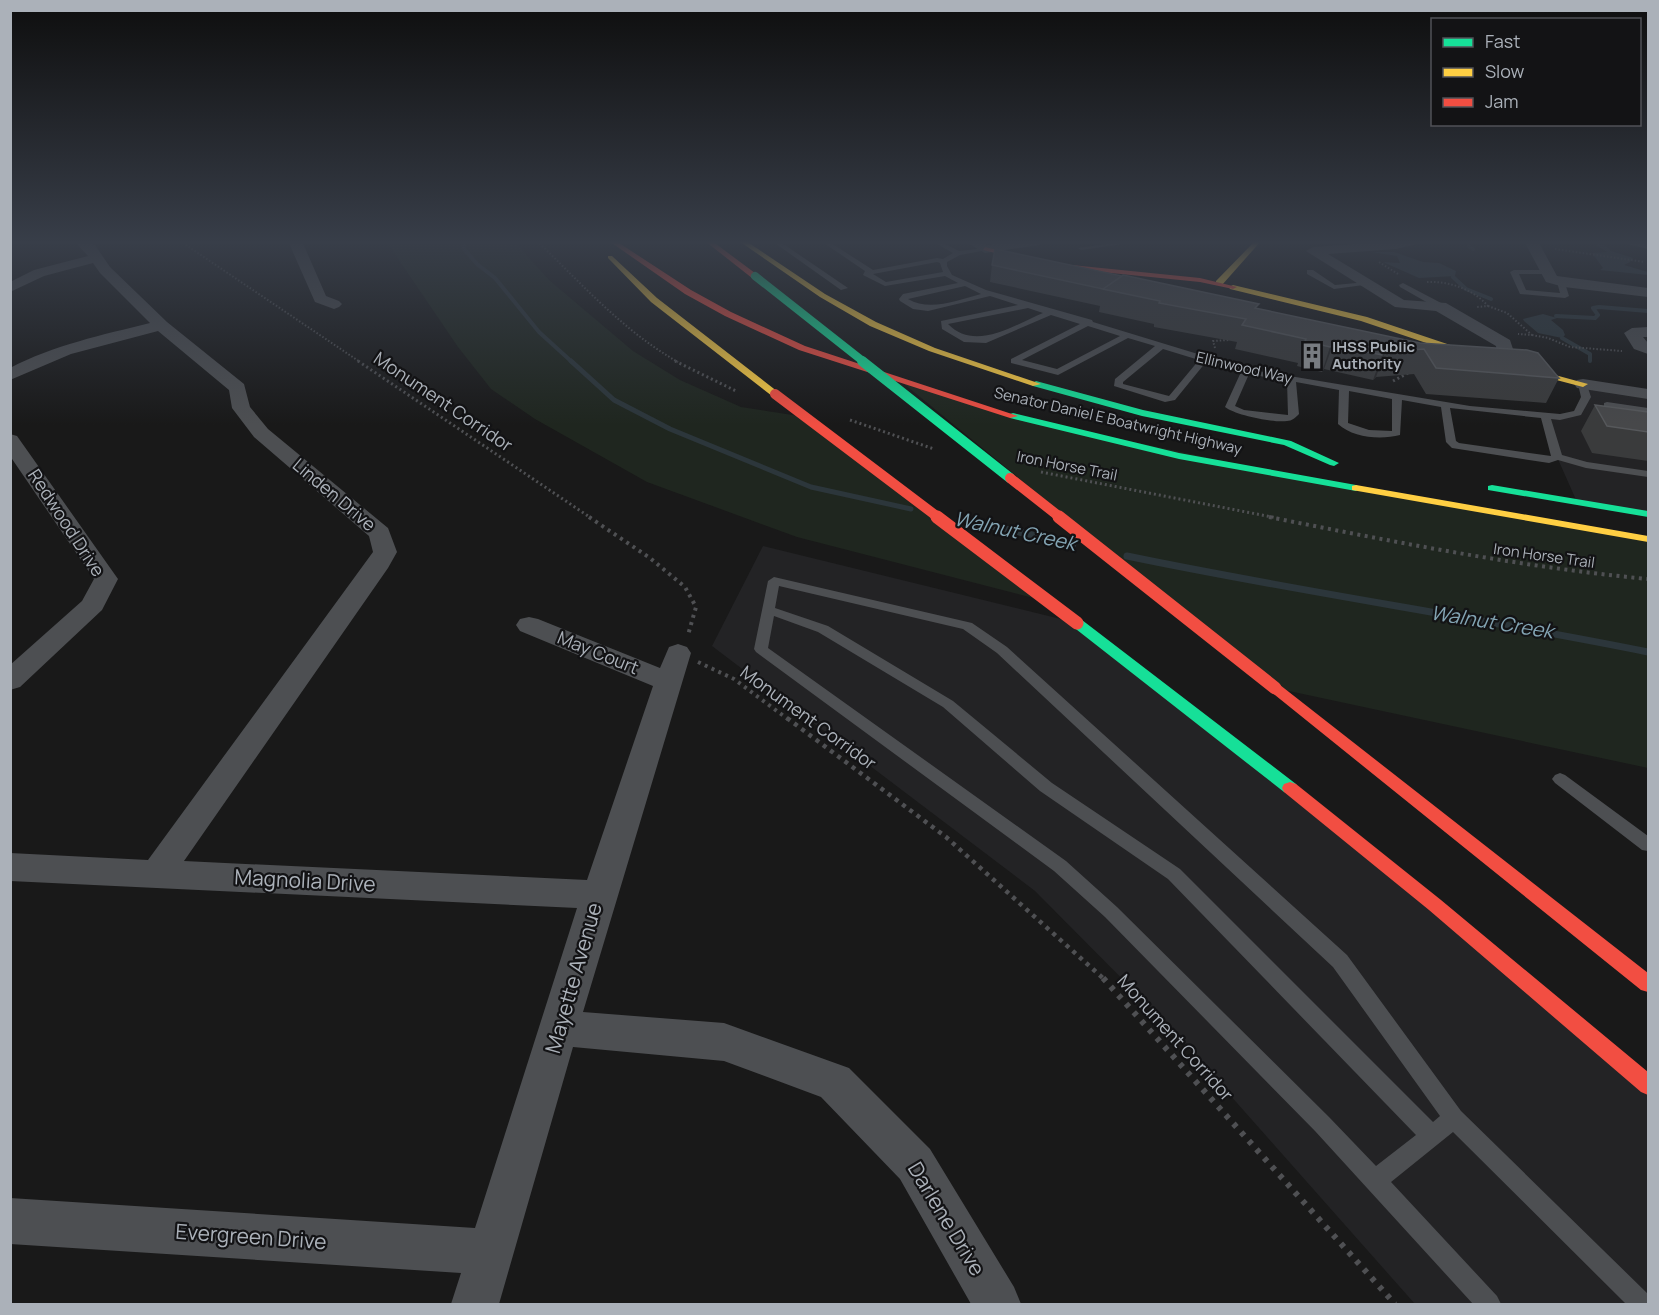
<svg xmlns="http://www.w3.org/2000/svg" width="1659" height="1315" font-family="Manrope,sans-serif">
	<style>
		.built { fill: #232325 }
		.green { fill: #1f261f }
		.water { fill: #2c363b }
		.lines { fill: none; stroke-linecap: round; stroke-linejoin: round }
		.stream-far2 { stroke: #2c363b; stroke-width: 4 }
		.stream-far1 { stroke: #2c363b; stroke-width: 5 }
		.stream { stroke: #2c363b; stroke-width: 7 }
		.path-far4 { stroke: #4f5053; stroke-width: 2; stroke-dasharray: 1.5 2; stroke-linecap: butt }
		.path-far3 { stroke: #4f5053; stroke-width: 3; stroke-dasharray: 2 3; stroke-linecap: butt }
		.path-far2 { stroke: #4f5053; stroke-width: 4; stroke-dasharray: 3 4.5; stroke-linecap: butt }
		.path-far1 { stroke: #4f5053; stroke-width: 4.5; stroke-dasharray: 4 5; stroke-linecap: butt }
		.path { stroke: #4f5053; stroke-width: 6; stroke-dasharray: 4.5 7; stroke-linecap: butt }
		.lane { fill: #4d4f52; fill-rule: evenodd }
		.street { fill: #4d4f52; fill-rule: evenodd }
		.fast { fill: #16e098; fill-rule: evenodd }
		.slow { fill: #ffcf43; fill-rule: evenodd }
		.jam { fill: #f24e42; fill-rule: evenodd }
		.fast-bridge-far1 { stroke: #16e098; stroke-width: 8 }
		.fast-bridge { stroke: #16e098; stroke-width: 10 }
		.jam-bridge-far1 { stroke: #f24e42; stroke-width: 10 }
		.jam-bridge { stroke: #f24e42; stroke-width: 13 }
		.wall { fill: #3a3b3c }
		.shaded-wall { fill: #282829 }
		.building { fill: #47484a; stroke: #56585b; stroke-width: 1.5 }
		.labels { text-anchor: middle; stroke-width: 4.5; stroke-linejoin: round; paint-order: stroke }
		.far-poi-label { font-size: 15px; font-weight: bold; fill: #abb1b9; stroke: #131315; text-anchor: start }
		.far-street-label { font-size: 15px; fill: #abb1b9; stroke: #131315 }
		.street-label { font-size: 18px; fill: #abb1b9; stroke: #131315 }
		.water-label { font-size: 20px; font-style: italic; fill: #83a4b3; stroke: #131315 }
		.near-street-label { font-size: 21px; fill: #abb1b9; stroke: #131315 }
	</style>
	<rect width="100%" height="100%" fill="#191919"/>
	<path class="built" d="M1583 384 1648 394V514L1577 502 1557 457 1545 416 1578 412 1586 397Z
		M763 546 1077 623 1435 905 1648 1085V1304H1415L1167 1024 1035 891 712 646Z"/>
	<path class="green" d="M386 241H514L549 280 633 351 680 380 741 407 805 417 1049 602 797 537 647 482 535 419 491 389 458 347Z
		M898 379 1016 417 1309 479 1648 539V768L1275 688Z"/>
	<path class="water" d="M1608 250 1633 258 1630 262 1624 265 1648 272V275L1600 270 1603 268 1592 253 1608 252Z
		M1371 252H1394L1423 262 1439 263 1456 271 1455 276 1419 278 1383 262 1400 263 1397 256Z
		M1543 314 1557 318 1551 320 1563 330 1565 335 1562 338 1538 333 1524 321 1523 319Z"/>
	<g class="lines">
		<path class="stream-far2" d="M463 241 464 249 477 264 495 278 539 332 572 362
			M1598 244 1608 250
			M1469 246 1473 249
			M1453 277 1466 289 1491 299
			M1556 316 1595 318 1598 315 1593 308 1599 307 1648 311
			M1562 338 1590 354V361"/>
		<path class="stream-far1" d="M571 361 614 400 670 429 811 487 911 509"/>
		<path class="stream" d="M960 519 1073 544
			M1127 556C1300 592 1475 617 1648 652"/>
		<path class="path-far4" d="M180 241 360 362
			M537 241C582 284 623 331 678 362
			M1555 249 1645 262
			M1379 262 1398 274
			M1427 282C1449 281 1473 289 1488 306L1477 307
			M1488 306 1507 313 1532 335 1518 334
			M1532 335 1548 338 1570 347 1622 351
			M1215 348 1213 341 1229 340"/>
		<path class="path-far3" d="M358 361 591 518
			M675 361 736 391
			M1393 381 1410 372
			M850 420 934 449
			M1041 472 1277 518"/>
		<path class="path-far2" d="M589 517 650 558 685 587 696 607 688 635
			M1269 517C1395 542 1520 567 1648 579
			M698 662 734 679 789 720"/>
		<path class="path-far1" d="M787 718 946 837 1105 980"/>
		<path class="path" d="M1103 978 1395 1304"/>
		<path class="lane" d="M772 241H779L848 288 841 290Z
			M821 241H828L873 270 937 258 943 259 953 253 932 241H939L959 251 987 248V250L960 255 947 262V266L952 275 986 290 1092 320 1093 322 1247 369 1470 406 1560 414 1574 411 1581 397 1578 384 1586 382 1591 397 1581 415 1560 420 1551 419 1562 455 1587 462 1648 471V477L1586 468 1558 460 1549 463 1452 448 1446 442 1441 407 1402 400 1400 435C1381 440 1353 438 1338 424L1339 390 1296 382 1299 414C1295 418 1292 421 1287 421 1273 423 1235 415 1225 407L1241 372 1206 362 1175 400 1165 402 1114 386 1115 379 1155 346 1128 338 1058 375 1011 363V359L1080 324 1051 315 986 343 964 342 942 329 941 321 1018 305 990 296 928 311 913 309 900 301 899 299 903 294 958 283 945 276 885 286 863 275 865 271ZM937 262 940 263 943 272 886 282 873 274ZM965 286 981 294C957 300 930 312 908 299ZM1028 308 1043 313C1014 325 975 352 948 324ZM1088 326 1120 336 1057 369 1022 360ZM1163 349 1199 360 1169 396 1123 384V382ZM1249 374 1287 381 1288 415 1244 410 1235 406ZM1349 391 1392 399V431L1369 430 1348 423ZM1450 408 1541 418 1551 456 1459 443 1456 441Z
			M1128 241 1137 242 1081 250 1078 248Z
			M1307 270H1313L1335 285 1367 282 1371 284 1334 289 1307 274Z
			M1514 270H1550V274H1519L1526 290 1560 293 1557 282 1564 280 1569 296 1565 298 1520 294 1510 272Z
			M1403 283 1443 304 1444 306 1437 308 1400 287 1399 285Z
			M1607 402 1648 408V414L1604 407V403Z
			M774 577 972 623 1007 647 1347 955 1461 1111 1648 1294V1304H1626L1453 1132 1391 1182 1497 1296 1501 1304H1473L1315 1131 1105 917 1054 871 756 652 754 649 768 581ZM779 586 963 629 997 653 1333 967 1440 1116 1433 1122 1180 869 1052 783 953 701 828 626 775 608ZM774 616 818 632 943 707 1040 791 1168 879 1416 1135 1376 1166 1329 1117 1117 907 1066 861 768 648Z
			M1560 773 1565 775 1648 836V851L1642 850 1555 783 1552 779 1555 775Z"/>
		<path class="street" d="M74 241H89L95 245 110 267 167 322 244 384 250 407 268 429 388 528 397 552 388 568 184 861 587 880 653 686 520 631 516 625 520 619 529 617 538 619 660 668 669 647 678 644 687 647 691 653 583 1012 724 1023 849 1068 930 1149 1014 1287 1021 1304H971L900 1179 821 1097 724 1061 573 1047 499 1304H451L461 1273 10 1244V1198L475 1228 577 908 10 881V853L148 860 373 552 369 536 254 437 232 408 229 390 158 331 71 354 10 380V368C54 345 102 335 150 323L100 273 93 263 44 276 10 292V282L34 270 88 256Z
			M288 241H302L326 296 339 301 342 304 339 307 334 309 315 302Z
			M964 241H980L987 245 1014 241H1046L1039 245 985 253Z
			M1397 241H1419L1417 244 1396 249 1328 254 1404 300 1446 303 1510 340 1515 355C1508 364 1503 369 1492 367L1489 363 1497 354 1496 346 1436 311 1395 307 1306 251 1313 247Z
			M1524 241H1538L1557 276 1648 288V297L1564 287 1546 282Z
			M1625 241H1648V249L1627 244Z
			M1648 327V337H1643L1648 343V354L1634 349 1624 333 1632 328Z
			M1583 379 1648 389V399L1577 388 1574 384 1577 380Z
			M10 434 17 436 118 579 102 610 20 687 10 690V665L82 601 94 579 10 456Z"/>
		<path class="fast" d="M1036 381 1143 410 1291 441 1339 463 1334 466 1330 465 1284 445 1142 416 1033 386 1031 384Z
			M1013 413 1179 453 1356 485 1361 488 1356 491 1179 459 1010 418V414Z
			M1492 485 1648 511V517L1488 490V486Z
			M1077 619 1082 620 1296 784 1298 788 1296 792 1290 794 1284 792 1072 626 1071 623Z"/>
		<path class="slow" d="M739 241H746L825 294 876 322 935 348 1041 384 1033 386 929 351 870 326 820 297Z
			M1255 241H1261L1222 285H1216V281Z
			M608 256H612L657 298 778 392V396H772L651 302 608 258Z
			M1233 285 1367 317 1468 351 1588 384 1583 387 1462 355 1361 321 1230 289 1229 287Z
			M1356 485 1648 536V542L1352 490V486Z"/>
		<path class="jam" d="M609 241H616L691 290 731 312 805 346 1018 416 1010 418 799 350 725 316 685 294Z
			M705 241H712L759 276 752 278Z
			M985 247 1052 263 1200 278 1237 287 1233 289 1200 282 1052 267 983 250Z
			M1275 683 1280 685 1648 973V992L1641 990 1270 691 1268 688Z
			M1290 782 1296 784 1441 900 1648 1072V1095L1641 1092 1429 910 1284 792 1282 788 1284 784Z"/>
		<path class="fast-bridge-far1" d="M755 276 864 362"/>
		<path class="fast-bridge" d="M862 361 1010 478"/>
		<path class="jam-bridge-far1" d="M775 394 939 518
			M1010 478 1061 518"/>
		<path class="jam-bridge" d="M937 517 1077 623
			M1059 517 1275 688"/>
	</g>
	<path class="wall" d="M992 265 1257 309 1559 378 1546 403 1426 394 1414 374 1376 377 1373 380 1324 369 1322 372 1297 366 1298 363 1235 349 1237 342 1154 327V324L1099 312 1100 306 990 282Z
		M1595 405 1648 412V461L1592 453 1581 431Z"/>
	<path class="shaded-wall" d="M1333 345 1324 369 1322 372 1330 347Z
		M1385 352 1376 377 1373 380 1382 355Z"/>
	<path class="building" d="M995 249 1122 276 1103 289 992 265Z
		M1123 275 1259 304 1255 308 1420 343 1527 350 1538 353 1559 378 1436 368 1424 349 1385 352 1382 355 1333 345 1330 347 1305 341 1306 339 1242 325 1246 319 1159 303 1160 301 1103 289Z
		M1595 405 1648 412V432L1607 426Z"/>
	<linearGradient id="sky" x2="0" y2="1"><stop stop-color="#0e0e0e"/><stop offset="0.57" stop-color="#383e49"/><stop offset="1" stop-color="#383e49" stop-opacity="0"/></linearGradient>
	<rect width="1659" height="425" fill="url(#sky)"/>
	<defs>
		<g id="building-bare" transform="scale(2.07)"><path d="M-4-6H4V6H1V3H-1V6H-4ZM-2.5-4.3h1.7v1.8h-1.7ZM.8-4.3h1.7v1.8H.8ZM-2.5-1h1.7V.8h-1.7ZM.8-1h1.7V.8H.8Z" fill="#787c81" stroke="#131315" stroke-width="2.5" paint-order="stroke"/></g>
	</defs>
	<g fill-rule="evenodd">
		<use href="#building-bare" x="1312" y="356"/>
	</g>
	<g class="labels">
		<g class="far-poi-label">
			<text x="1332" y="352">IHSS Public<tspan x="1332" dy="17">Authority</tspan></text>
		</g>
		<g class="far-street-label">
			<text transform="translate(1244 368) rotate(13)" y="5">Ellinwood Way</text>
			<text transform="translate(1118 421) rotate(13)" y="5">Senator Daniel E Boatwright Highway</text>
			<text transform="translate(1067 466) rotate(11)" y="5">Iron Horse Trail</text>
			<text transform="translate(1544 556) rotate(8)" y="5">Iron Horse Trail</text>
		</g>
		<g class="street-label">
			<text transform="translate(443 402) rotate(34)" y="6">Monument Corridor</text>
			<text transform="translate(334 495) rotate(40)" y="6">Linden Drive</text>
			<text transform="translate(66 523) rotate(57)" y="6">Redwood Drive</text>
			<text transform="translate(598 653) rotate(22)" y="6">May Court</text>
			<text transform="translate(808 718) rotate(36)" y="6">Monument Corridor</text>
			<text transform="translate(1175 1038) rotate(48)" y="6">Monument Corridor</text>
		</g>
		<g class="water-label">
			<text transform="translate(1015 531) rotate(12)" y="7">Walnut Creek</text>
			<text transform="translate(1492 622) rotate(9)" y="7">Walnut Creek</text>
		</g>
		<g class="near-street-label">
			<text transform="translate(305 881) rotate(3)" y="7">Magnolia Drive</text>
			<text transform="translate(574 978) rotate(-74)" y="7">Mayette Avenue</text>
			<text transform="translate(946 1219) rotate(59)" y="7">Darlene Drive</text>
			<text transform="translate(251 1237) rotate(4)" y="7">Evergreen Drive</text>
		</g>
	</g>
	<rect width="1659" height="1315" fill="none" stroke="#abb1b9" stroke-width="24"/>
	<rect x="1431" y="18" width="210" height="108" fill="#131315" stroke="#505257" stroke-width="1.5"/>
	<rect x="1443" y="38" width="30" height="9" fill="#16e098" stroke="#505257" stroke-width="1.5"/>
	<text x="1485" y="48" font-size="18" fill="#abb1b9">Fast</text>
	<rect x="1443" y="68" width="30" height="9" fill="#ffcf43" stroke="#505257" stroke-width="1.5"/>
	<text x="1485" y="78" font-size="18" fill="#abb1b9">Slow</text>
	<rect x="1443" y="98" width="30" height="9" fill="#f24e42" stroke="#505257" stroke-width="1.5"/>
	<text x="1485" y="108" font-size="18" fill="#abb1b9">Jam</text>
</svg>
